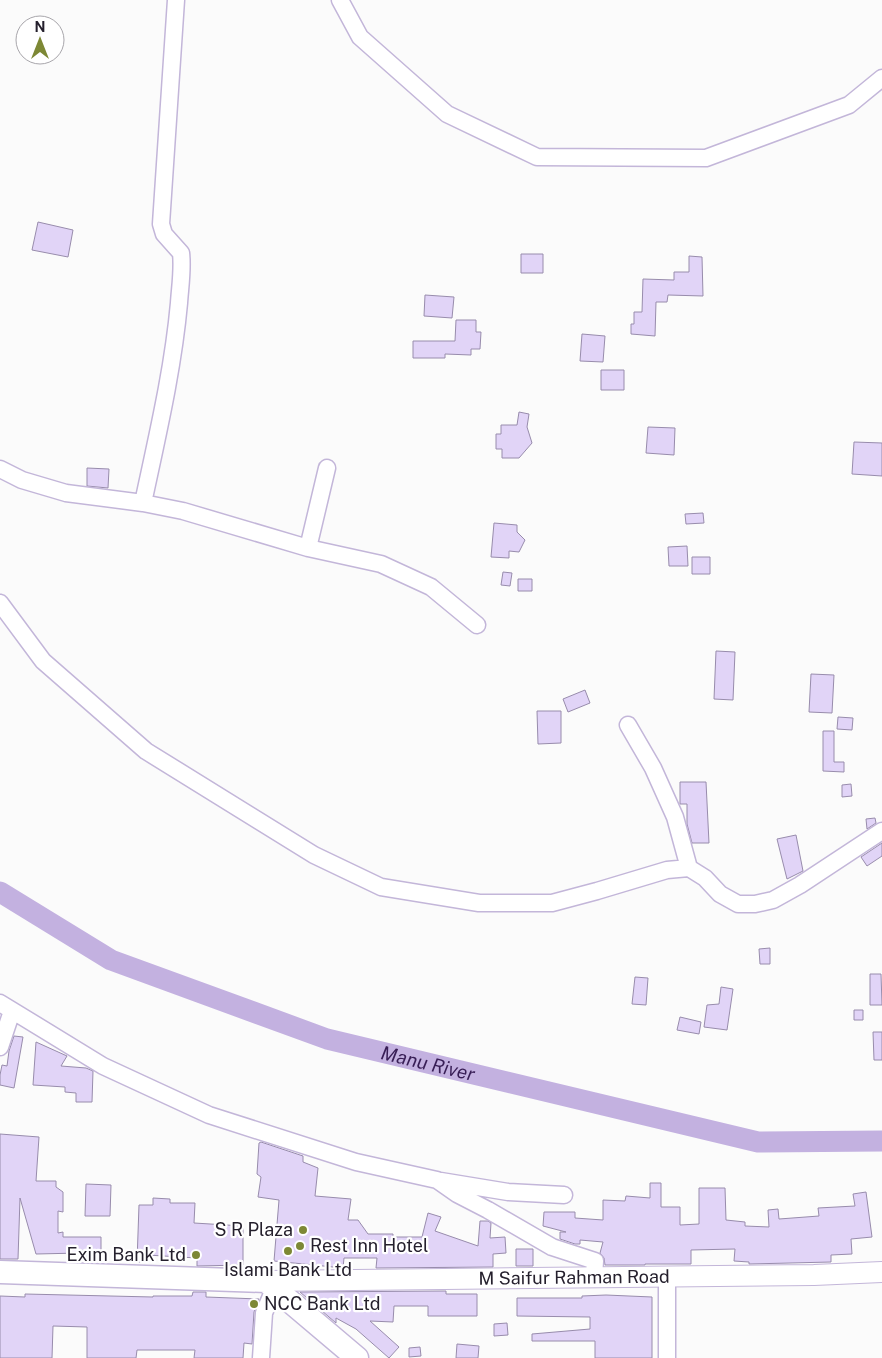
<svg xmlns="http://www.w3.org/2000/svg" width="882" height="1358" font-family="'Public Sans',sans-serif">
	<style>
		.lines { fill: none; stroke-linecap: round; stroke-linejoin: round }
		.river { stroke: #c3b1e0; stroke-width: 21 }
		.building { fill: #e1d4f7; stroke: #988cac }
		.minor-casing { stroke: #c3b6d9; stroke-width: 19 }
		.major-casing { stroke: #c3b6d9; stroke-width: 22 }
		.highway-casing { stroke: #c3b6d9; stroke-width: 25 }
		.minor { stroke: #fff; stroke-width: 16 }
		.major { stroke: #fff; stroke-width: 20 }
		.highway { stroke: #fff; stroke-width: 22 }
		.poi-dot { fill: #7d8835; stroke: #fff; stroke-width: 2 }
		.labels { text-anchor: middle; stroke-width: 4.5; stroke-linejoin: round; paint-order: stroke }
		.poi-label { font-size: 18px; fill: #25202d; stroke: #fff; text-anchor: end }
		.street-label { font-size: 18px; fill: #25202d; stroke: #fff }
		.water-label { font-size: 19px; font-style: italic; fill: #381e56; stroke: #fff }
	</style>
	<rect width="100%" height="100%" fill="#fbfbfb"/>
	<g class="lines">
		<path class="river" id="s1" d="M0 892 111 960 327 1039 758 1142 882 1141"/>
	</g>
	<path class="building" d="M38 222 73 230 68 257 32 250Z
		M521 254H543V273H521Z
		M689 256 702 257 703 296 668 295 667 302H656L655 336 631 334V324H634V312H642L643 279 674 280V272H689Z
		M425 295 454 297 452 318 424 316Z
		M456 320H476V332H481L480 349H471V355L445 354V358H413V341H455Z
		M582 334 605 336 603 362 580 361Z
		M601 370H624V390H601Z
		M519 412 529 414 527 427 532 443 519 458H502V449H496V434H501V425H517Z
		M648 427 675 428 674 455 646 453Z
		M854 442 882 443V476L852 474Z
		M87 468 109 469 108 488 87 486Z
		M703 513 704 523 686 524 685 514Z
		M494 523 517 525V532L525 540 519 552 509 551V558L491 557Z
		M687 546 688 566H669L668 547Z
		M692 557H710V574H692Z
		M503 572 512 573 510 586 501 585Z
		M518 579H532V591H518Z
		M716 651 735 652 733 700 714 699Z
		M811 674 834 675 832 713 809 712Z
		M585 690 590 703 568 712 563 699Z
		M537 711H561V743L538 744Z
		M838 717 853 718 852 730 837 729Z
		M823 731H834V762H844V772L823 771Z
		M680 782H706L709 843H692L687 824V804H680Z
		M851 784 852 796 842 797V785Z
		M875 818 876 823 867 829 866 819Z
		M796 835 803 871 787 879 777 839Z
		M882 843V856L867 866 861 857Z
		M770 948V964H760L759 949Z
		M870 974H881L882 1005H870Z
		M635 977 648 978 646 1005 632 1004Z
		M721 987 733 989 727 1030 704 1027 707 1005 719 1004Z
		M854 1010H863V1020H854Z
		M680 1017 701 1022 699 1034 677 1030Z
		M873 1032H882V1060H874Z
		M14 1036 23 1037 14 1088 0 1085V1075L2 1065 7 1066 9 1051Z
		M36 1042 67 1056 61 1066 86 1068 93 1071 92 1102H76V1093L65 1092V1087L33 1085Z
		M0 1134 39 1137 36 1181H56V1187L63 1192V1212L58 1211V1233L63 1232V1237H101V1257H80V1253L36 1254 20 1198 18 1259H0Z
		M261 1142 303 1156V1162L318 1168 315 1196 351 1199 348 1220H358L368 1234H393V1237H422L428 1213 441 1217 435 1231 478 1246 480 1221H488L491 1223 490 1238 505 1237 506 1253 493 1254V1267L376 1268 377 1258H344L343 1268 274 1261 279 1200 258 1197 261 1177 257 1174 259 1143Z
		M650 1183H661V1207H680V1225L699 1224V1188H725L726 1220 745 1222V1226L769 1227 768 1210 778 1209 779 1219 819 1216 818 1208 855 1206 853 1194 866 1192 872 1237 851 1239 852 1254 831 1255V1262L749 1264V1262L734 1261 735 1249 691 1250V1264H645V1265H605L604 1258 600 1253 603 1242 580 1240V1244H575L560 1239V1232H566L543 1226 544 1212H575V1218L603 1220V1200L625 1201 626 1196 650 1198Z
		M86 1184 111 1185 110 1216H85Z
		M153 1198 170 1199V1203H195L194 1223 243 1226V1265L197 1266V1258L147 1255V1262H137L139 1205H153Z
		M516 1249H533V1266H516Z
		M446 1291V1294H477V1316H428V1306H394L393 1322 370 1321 399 1347 389 1358 356 1329 336 1318V1323L300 1292Z
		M193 1292H206V1297L259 1299 254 1312 252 1344 244 1343 243 1358H194L195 1350H137L136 1358H87V1327L53 1326 52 1358H0V1296L25 1297V1294L153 1297V1296H192Z
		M606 1295 652 1297V1358H595V1341H532V1334L590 1329V1317L517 1316V1298H582V1296Z
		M507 1323 508 1335 494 1336V1324Z
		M457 1344 479 1346 478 1358H456Z
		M420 1347 421 1356 409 1357V1348Z"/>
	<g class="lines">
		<g class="minor-casing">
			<path id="minor" d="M340 0 360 37 447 114 537 157 706 158 849 105 882 78
				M0 469 22 480 66 493 143 503 183 511 308 548 381 564 431 587 477 625
				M143 503C157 437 173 370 179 303 180 287 183 269 181 253L164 234 161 224 176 0
				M308 548 327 468
				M0 603 43 661 146 751 314 855 381 887 479 903H552L597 891 667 870 689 868 705 878 720 894 738 904H755L773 900 800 885 882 831
				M628 725 653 768 675 817 689 868
				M0 1003 103 1066 209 1115 356 1162 437 1180 457 1194 488 1210 552 1247 595 1261 594 1277
				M0 1047 12 1011
				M441 1181 508 1192 564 1195
				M261 1358 264 1313 274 1289
				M667 1358V1276"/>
		</g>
		<g class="major-casing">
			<g id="major">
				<path id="s2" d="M266 1281 814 1275 882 1272"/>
			</g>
		</g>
		<g class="highway-casing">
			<path id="highway" d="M0 1272 266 1281 357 1358"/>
		</g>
		<use href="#minor" class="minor"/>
		<use href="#major" class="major"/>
		<use href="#highway" class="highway"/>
	</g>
	<g class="poi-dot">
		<circle cx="303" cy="1230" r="5"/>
		<circle cx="300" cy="1246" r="5"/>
		<circle cx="288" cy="1251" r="5"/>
		<circle cx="196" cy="1255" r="5"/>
		<circle cx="254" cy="1304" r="5"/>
	</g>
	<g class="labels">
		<g class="poi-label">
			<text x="293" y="1236">S R Plaza</text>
			<text x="310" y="1252" text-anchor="start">Rest Inn Hotel</text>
			<text x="186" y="1261">Exim Bank Ltd</text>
			<text x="288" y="1276" text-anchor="middle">Islami Bank Ltd</text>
			<text x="264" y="1310" text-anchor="start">NCC Bank Ltd</text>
		</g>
		<g class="street-label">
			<text dy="6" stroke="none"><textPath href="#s2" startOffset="308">M Saifur Rahman Road</textPath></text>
		</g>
		<g class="water-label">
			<text dy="7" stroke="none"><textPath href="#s1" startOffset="464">Manu River</textPath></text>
		</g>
	</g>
	<g transform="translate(40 40)"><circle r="24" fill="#ffffff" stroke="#a8a6ab"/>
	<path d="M0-4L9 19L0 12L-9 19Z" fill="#7d8835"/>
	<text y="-8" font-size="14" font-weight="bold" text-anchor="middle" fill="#25202d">N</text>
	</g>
</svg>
